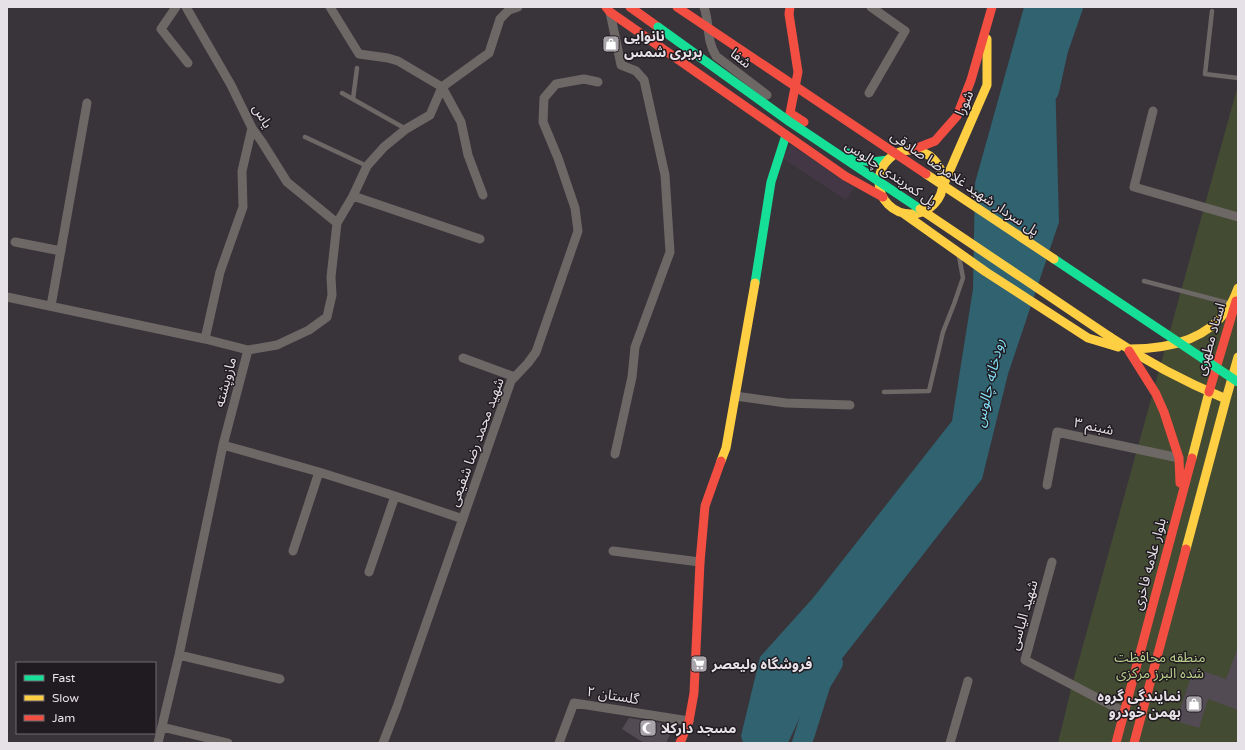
<svg xmlns="http://www.w3.org/2000/svg" width="1245" height="750" font-family="'Varela Round','Noto Sans Arabic',sans-serif">
	<style>
		.built { fill: #433745 }
		.green { fill: #444b33 }
		.water { fill: #306270 }
		.lines { fill: none; stroke-linecap: round; stroke-linejoin: round }
		.river { stroke: #306270; stroke-width: 20 }
		.building { fill: #534b54 }
		.lane { stroke: #6d6766; stroke-width: 4.5 }
		.street { stroke: #6d6766; stroke-width: 9 }
		.fast { stroke: #16e098; stroke-width: 9 }
		.slow { stroke: #ffcf43; stroke-width: 9 }
		.jam { stroke: #f24e42; stroke-width: 9 }
		.fast-bridge { stroke: #16e098; stroke-width: 9 }
		.slow-bridge { stroke: #ffcf43; stroke-width: 9 }
		.jam-bridge { stroke: #f24e42; stroke-width: 9 }
		.labels { text-anchor: middle; stroke-width: 3; stroke-linejoin: round; paint-order: stroke }
		.poi-label { font-size: 14px; font-weight: bold; fill: #e6e0e7; stroke: #201b20; text-anchor: start }
		.street-label { font-size: 14px; fill: #e6e0e7; stroke: #201b20 }
		.park-label { font-size: 14px; fill: #b9cf8b; stroke: #201b20 }
		.water-label { font-size: 15px; font-style: italic; fill: #82dcf4; stroke: #201b20 }
	</style>
	<rect width="100%" height="100%" fill="#39343a"/>
	<path class="built" d="M791 145 854 188 846 200 782 158Z"/>
	<path class="green" d="M1238 85V743H1058L1072 685Z"/>
	<path class="water" d="M1024 7H1066L1054 39 1059 222 1008 374 982 479 805 706 788 743H743L741 736 760 657 813 598 952 421 973 289 975 183Z"/>
	<g class="lines">
		<path class="river" d="M1049 91 1058 50 1073 7
			M802 743 821 683 833 663"/>
	</g>
	<path class="building" d="M1237 650 1238 651V710L1208 699 1199 728 1176 721 1194 668 1226 679Z
		M629 718 668 724 674 726 666 743H644L622 729Z"/>
	<g class="lines">
		<path class="lane" d="M1212 11 1205 74 1238 78
			M342 93 406 129
			M353 99 357 68
			M305 137 367 166
			M1144 281 1228 303
			M884 392 929 391 943 332 954 304 963 278 959 256"/>
		<path class="street" d="M176 7 161 29 188 63
			M186 7 231 85 252 128 262 142 287 182 337 223
			M330 7 359 54 388 58 398 61 442 87 461 122 468 155 483 195
			M704 7C710 24 706 40 716 56L767 95
			M610 12 621 65 636 71 644 80 665 175 670 252 635 347 632 377 615 454
			M869 93 905 31 871 7
			M1153 111 1134 187 1238 217
			M353 196 480 239
			M15 242 61 251
			M7 297 205 339 248 350
			M51 306 87 103
			M205 339 220 272 243 207 242 171 252 128
			M463 358 515 377
			M735 396 786 403 850 405
			M223 445 319 472 395 496 463 519
			M1047 485 1057 432 1179 458
			M293 551 319 472
			M613 551 700 562
			M1052 562 1025 660 1124 712
			M369 572 395 496
			M179 655 280 679
			M162 727 228 743
			M158 743 179 655 223 445 248 350 277 345 309 330 327 317 332 295 331 277 337 223 353 196 367 166 384 147 406 129 430 115 442 87 489 53 500 19 509 10 518 7
			M383 743 397 707 511 381 528 363 536 352 578 231 575 208 558 158 543 122 544 98 556 84 584 79 598 82
			M559 743 574 703 689 721
			M950 743 968 681"/>
		<path class="fast" d="M848 153 859 160 872 162 888 160
			M755 283 771 182 786 135"/>
		<path class="slow" d="M879 182a32 32 0 1 1 64 0a32 32 0 1 1-64 0Z
			M943 186 987 85V39
			M903 213 986 272 1088 338 1118 347
			M1110 337C1147 362 1185 382 1226 399L1186 549
			M1130 349C1166 349 1205 341 1227 310 1232 304 1235 296 1238 288
			M1226 399 1238 357
			M1192 458 1209 392
			M721 461 726 448 755 283"/>
		<path class="jam" d="M606 7 610 12 845 176 883 197
			M630 7 658 27
			M790 7 789 14 798 72 790 113 804 122
			M912 150 935 141 957 116 971 80 992 7
			M1129 351 1156 394 1164 412 1179 458 1180 483
			M1209 392 1236 301
			M680 743 689 721 694 693 700 562 705 506 721 461
			M1116 743 1192 458
			M1134 743 1186 549"/>
		<path class="fast-bridge" d="M658 27 790 122 920 209
			M1054 259 1238 382"/>
		<path class="slow-bridge" d="M926 174 1054 259
			M920 209 1110 337"/>
		<path class="jam-bridge" d="M677 7 926 174"/>
	</g>
	<defs>
		<g id="shop-square" transform="scale(0.9)"><rect x="-9" y="-9" width="18" height="18" rx="4" fill="#a9a4aa" stroke="#201b20"/><path d="M-5-2.5h2.3a2.7 3.5 0 0 1 5.4 0H5L5.5 6h-11ZM-1.5-2.5h3a1.5 2.3 0 0 0-3 0Z" fill="#fff"/></g>
		<g id="supermarket-square" transform="scale(0.9)"><rect x="-9" y="-9" width="18" height="18" rx="4" fill="#a9a4aa" stroke="#201b20"/><path d="M-6-5.5h2.5l.6 2H6L4.5 2H-2.5L-4.4-4H-6ZM-1.5 3.2a1.3 1.3 0 1 0 .1 0ZM3 3.2a1.3 1.3 0 1 0 .1 0Z" fill="#fff"/></g>
		<g id="mosque-square" transform="scale(0.9)"><rect x="-9" y="-9" width="18" height="18" rx="4" fill="#a9a4aa" stroke="#201b20"/><path d="M3.5-4.9A6 6 0 1 0 3.5 4.9A5 5 0 1 1 3.5-4.9Z" fill="#fff"/></g>
	</defs>
	<g fill-rule="evenodd">
		<use href="#shop-square" x="611" y="44"/>
		<use href="#supermarket-square" x="699" y="664"/>
		<use href="#shop-square" x="1194" y="704"/>
		<use href="#mosque-square" x="648" y="728"/>
	</g>
	<g class="labels">
		<g class="poi-label">
			<text x="624" y="41">نانوایی<tspan x="624" dy="16">بربری شمس</tspan></text>
			<text x="712" y="669">فروشگاه ولیعصر</text>
			<text x="1181" y="701" text-anchor="end">نمایندگی گروه<tspan x="1181" dy="16">بهمن خودرو</tspan></text>
			<text x="661" y="733">مسجد دارکلا</text>
		</g>
		<g class="street-label">
			<text transform="translate(741 58) rotate(38)" y="5">شفا</text>
			<text transform="translate(964 103) rotate(-66)" y="5">شورا</text>
			<text transform="translate(263 116) rotate(60)" y="5">یاس</text>
			<text transform="translate(891 173) rotate(34)" y="5">پل کمربندی چالوس</text>
			<text transform="translate(965 183) rotate(34)" y="5">پل سردار شهید غلامرضا صادقی</text>
			<text transform="translate(1210 339) rotate(-74)" y="5">استاد مطهری</text>
			<text transform="translate(225 382) rotate(-75)" y="5">مازوپشته</text>
			<text transform="translate(1094 426) rotate(12)" y="5">شبنم ۳</text>
			<text transform="translate(476 442) rotate(-70)" y="5">شهید محمد رضا شفیعی</text>
			<text transform="translate(1149 564) rotate(-75)" y="5">بلوار علامه فاخری</text>
			<text transform="translate(1023 615) rotate(-74)" y="5">شهید الیاسی</text>
			<text transform="translate(613 695) rotate(9)" y="5">گلستان ۲</text>
		</g>
		<g class="park-label">
			<text x="1160" y="662">منطقه محافظت<tspan x="1160" dy="16">شده البرز مرکزی</tspan></text>
		</g>
		<g class="water-label">
			<text transform="translate(989 383) rotate(-77)" y="5">رودخانه چالوس</text>
		</g>
	</g>
	<rect width="1245" height="750" fill="none" stroke="#e6e0e7" stroke-width="16"/>
	<rect x="16" y="662" width="140" height="72" fill="#201b20" stroke="#6f6a70"/>
	<rect x="24" y="675" width="20" height="6" fill="#16e098" stroke="#6f6a70"/>
	<text x="52" y="682" font-size="12" fill="#e6e0e7">Fast</text>
	<rect x="24" y="695" width="20" height="6" fill="#ffcf43" stroke="#6f6a70"/>
	<text x="52" y="702" font-size="12" fill="#e6e0e7">Slow</text>
	<rect x="24" y="715" width="20" height="6" fill="#f24e42" stroke="#6f6a70"/>
	<text x="52" y="722" font-size="12" fill="#e6e0e7">Jam</text>
</svg>
